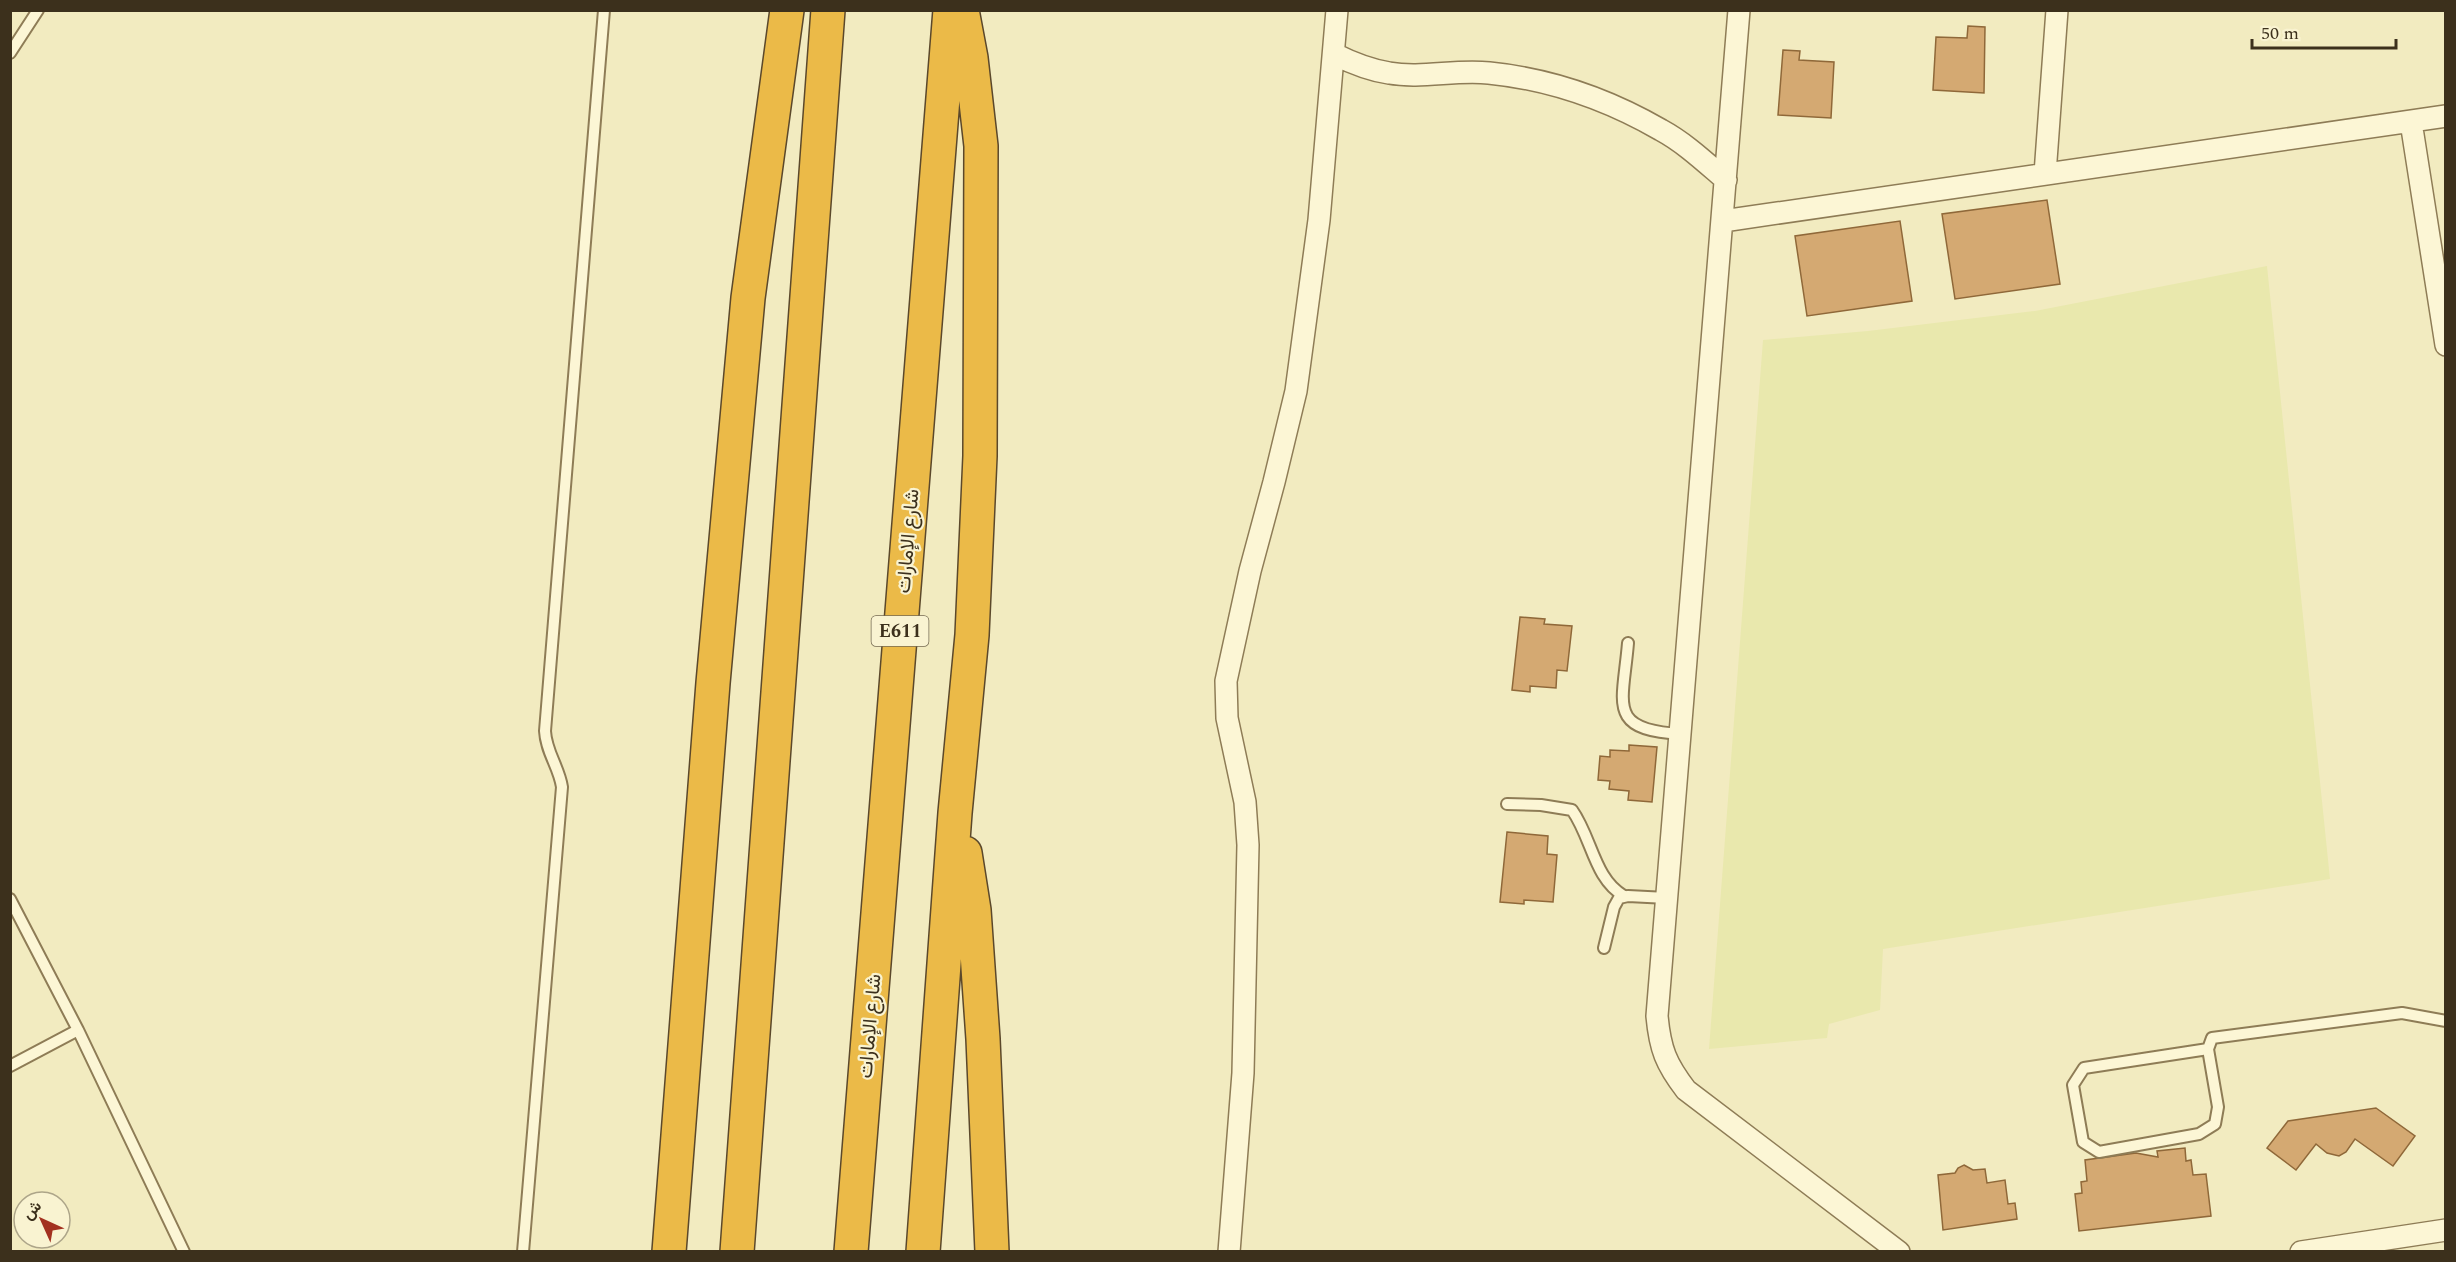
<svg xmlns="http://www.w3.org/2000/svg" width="2456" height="1262" font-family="Spectral,Vazirmatn,serif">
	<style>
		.farmland { fill: #e9e8ad }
		.building { fill: #d4a972; stroke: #8f6839; stroke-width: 1.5 }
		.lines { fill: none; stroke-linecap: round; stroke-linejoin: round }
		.lane-casing { stroke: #8e7c56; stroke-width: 14 }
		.street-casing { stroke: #8e7c56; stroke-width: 24 }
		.highway-casing { stroke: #5b482b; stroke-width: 36 }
		.lane { stroke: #fcf6d5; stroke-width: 10 }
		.street { stroke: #fcf6d5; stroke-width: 21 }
		.highway { stroke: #ebba48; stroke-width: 33 }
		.labels { text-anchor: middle; stroke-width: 4.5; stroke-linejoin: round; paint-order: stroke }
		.shield { fill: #f9f3d1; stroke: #756a52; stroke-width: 1.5 }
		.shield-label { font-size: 18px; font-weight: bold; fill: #3c301c }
		.street-label { font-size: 20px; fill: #3c301c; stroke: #f9f3d1 }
	</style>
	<rect width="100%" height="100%" fill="#f2ebc0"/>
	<path class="farmland" d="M2267 266 2330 879 1883 949 1880 1010 1829 1024 1827 1038 1709 1049 1763 340 1868 331 2035 311Z"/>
	<path class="building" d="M1968 26 1985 27 1984 93 1933 90 1936 37 1967 38Z
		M1783 50 1800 51 1799 60 1834 62 1831 118 1778 115Z
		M2047 200 2060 284 1955 299 1942 214Z
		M1900 221 1912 301 1807 316 1795 236Z
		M1520 617 1545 619 1544 624 1572 626 1567 671 1557 670 1556 688 1530 686V692L1512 690Z
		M1629 745 1657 747 1652 802 1628 800 1629 791 1609 789 1610 781 1598 780 1600 756 1610 757V750L1629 751Z
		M1507 832 1548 836 1547 854 1557 855 1553 902 1524 900V904L1500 902Z
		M2376 1108 2415 1136 2393 1166 2355 1139 2346 1152 2339 1156 2327 1153 2316 1144 2296 1170 2267 1148 2288 1121Z
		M2185 1148 2186 1161 2191 1160 2193 1175 2206 1174 2211 1216 2079 1231 2075 1194 2082 1193 2081 1182 2087 1181 2085 1160 2136 1153 2158 1157 2157 1151Z
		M1964 1165 1973 1170 1985 1169 1987 1183 2005 1180 2008 1204 2015 1203 2017 1219 1943 1230 1938 1175 1955 1173 1958 1168Z"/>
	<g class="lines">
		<g class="lane-casing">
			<path id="lane" d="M10 53 38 10
				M1628 643C1623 704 1606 730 1681 734
				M1507 804 1541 805 1572 810C1592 838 1594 879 1624 896
				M10 899 78 1030 184 1252
				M1604 948 1614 907 1619 898 1628 896 1667 898
				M2208 1049 2084 1068 2073 1085 2083 1142 2099 1152 2199 1134 2215 1124 2218 1107 2208 1049 2212 1038 2402 1013 2446 1021
				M10 1066 78 1030
				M523 1252 562 787C559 767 546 752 545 731L604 10"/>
		</g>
		<g class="street-casing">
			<path id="street" d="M1739 10 1657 1016C1660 1049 1666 1064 1686 1090L1899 1252
				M1334 54C1352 63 1369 70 1389 73 1422 79 1456 69 1489 73 1549 79 1609 100 1661 130 1685 143 1705 162 1726 180
				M2411 122 2446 345
				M2045 174 2057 10
				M1723 221 2446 116
				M1229 1252 1243 1073 1248 845 1245 802 1227 718 1226 681 1250 571 1274 482 1296 391 1319 220 1337 10
				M2301 1252 2446 1230"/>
		</g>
		<g class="highway-casing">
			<path id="highway" d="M965 853 974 910 983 1039 992 1252
				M669 1252 713 683 748 298 787 10
				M737 1252 828 10
				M851 1252 950 10
				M923 1252 955 813 972 635 980 456 981 146 971 58 962 10"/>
		</g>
		<use href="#lane" class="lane"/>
		<use href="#street" class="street"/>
		<use href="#highway" class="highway"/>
	</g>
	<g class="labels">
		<rect class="shield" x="871.5" y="616" width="57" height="30" rx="4.5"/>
		<g class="shield-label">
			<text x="900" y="637">E611</text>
		</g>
		<g class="street-label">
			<text transform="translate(907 541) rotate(-85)" y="7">شارع الإمارات</text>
			<text transform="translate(869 1026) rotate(-85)" y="7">شارع الإمارات</text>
		</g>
	</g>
	<rect width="2456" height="1262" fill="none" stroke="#3c301c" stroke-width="24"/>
	<g transform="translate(42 1220) rotate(315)"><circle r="28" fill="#f9f3d1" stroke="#ada589" stroke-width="1.5"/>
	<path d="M0-4.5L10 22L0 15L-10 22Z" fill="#a33120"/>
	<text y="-9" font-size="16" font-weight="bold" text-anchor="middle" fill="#3c301c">ش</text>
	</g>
	<path d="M2252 39v9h144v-9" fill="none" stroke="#3c301c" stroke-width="3"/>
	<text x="2261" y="39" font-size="18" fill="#3c301c" stroke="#f9f3d1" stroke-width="4.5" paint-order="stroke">50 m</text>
</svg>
